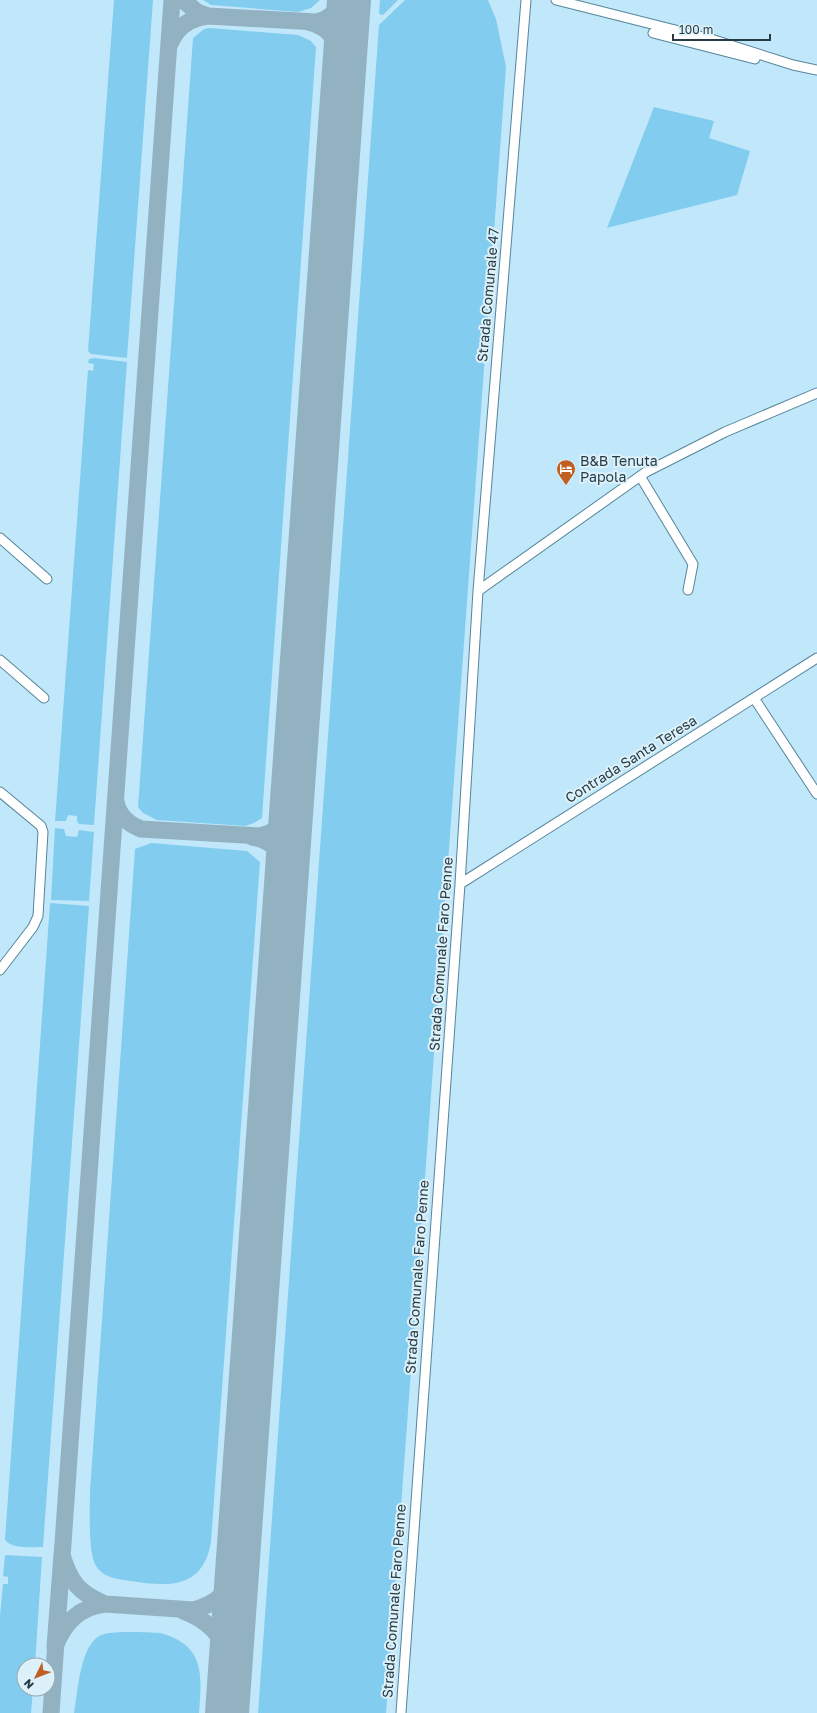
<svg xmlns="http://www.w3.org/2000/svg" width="817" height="1713" font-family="'Golos Text',sans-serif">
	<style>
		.green { fill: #82cdef }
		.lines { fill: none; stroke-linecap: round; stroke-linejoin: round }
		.taxiway { stroke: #92b2c2; stroke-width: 17 }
		.runway { stroke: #92b2c2; stroke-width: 44 }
		.minor-casing { stroke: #56859a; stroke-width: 11 }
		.minor { stroke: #fff; stroke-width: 9 }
		.labels { text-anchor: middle; stroke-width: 4; stroke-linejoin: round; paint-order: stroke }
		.street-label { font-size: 14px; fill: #273b44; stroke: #ddf1fa }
		.poi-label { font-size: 14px; fill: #273b44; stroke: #ddf1fa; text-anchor: start }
	</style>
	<rect width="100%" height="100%" fill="#c0e7fa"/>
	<path class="green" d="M114 0H153L127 358 91 354 88 351Z
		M203 0H320L311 8 298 12 211 5Z
		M380 0H398L383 15 379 14Z
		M405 0H488L496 19 506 67 386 1713H258L379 25Z
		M210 28 298 35 311 41 316 47 262 818 254 823 245 826 157 820 143 813 138 807 193 38 204 29Z
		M654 107 714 121 709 138 750 151 737 195 607 228Z
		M95 358 127 362 94 825 79 824 77 821V816L68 815 66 821H55L88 370 93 371 94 364 88 363 89 359Z
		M55 828 64 829 66 836 77 837 79 830 94 832 89 901 51 900Z
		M151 843 247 851 260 862 211 1542C203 1589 169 1587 131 1581 117 1579 102 1578 95 1564 88 1550 90 1508 90 1491L135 849Z
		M50 903 89 906 43 1547C32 1547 12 1549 5 1540Z
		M5 1555 42 1557 35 1665H24V1689H33L31 1713H0V1616L3 1584H8V1577L3 1576Z
		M160 1633C205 1645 202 1674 199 1713H74C78 1692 80 1640 104 1634 117 1631 146 1632 160 1633Z"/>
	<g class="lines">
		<path class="taxiway" d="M183 0 197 12 208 16 316 22C330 19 336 12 342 0
			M308 22C338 28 340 54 343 79
			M170 44C177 26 191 18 208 16L205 15
			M116 802C119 816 128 824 141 829L259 836C282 833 287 815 292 796
			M252 837C281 842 282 860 286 885
			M62 1555C70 1582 79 1593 105 1604 79 1607 64 1623 55 1647Z
			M95 1600 105 1604 193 1610C214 1605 230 1592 237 1571
			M183 1611C208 1620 220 1634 231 1658
			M51 1713 172 0"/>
		<path class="runway" d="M227 1713 349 0"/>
		<g class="minor-casing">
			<path id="minor" d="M556 0 711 39 793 65 817 70
				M653 33 755 59
				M640 476 693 564 688 590
				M0 538 47 579
				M478 591 646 472 725 432 817 393
				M0 660 44 698
				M754 698 817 794
				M0 792 41 826 43 832 38 916 33 927 0 970
				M460 884 817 658
				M401 1713 460 884 478 591 526 0"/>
		</g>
		<use href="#minor" class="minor"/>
	</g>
	<defs>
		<g id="hotel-pin" transform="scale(1)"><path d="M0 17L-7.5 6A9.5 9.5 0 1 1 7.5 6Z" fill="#c15f22" stroke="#ddf1fa"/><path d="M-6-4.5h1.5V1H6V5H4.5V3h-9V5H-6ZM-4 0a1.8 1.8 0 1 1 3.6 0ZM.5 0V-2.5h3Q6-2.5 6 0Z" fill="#fff"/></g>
	</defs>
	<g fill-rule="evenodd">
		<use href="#hotel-pin" x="566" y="469"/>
	</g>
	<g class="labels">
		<g class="street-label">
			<text transform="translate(488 295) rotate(-85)" y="5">Strada Comunale 47</text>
			<text transform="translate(631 759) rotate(-32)" y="5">Contrada Santa Teresa</text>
			<text transform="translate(441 954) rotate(-86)" y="5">Strada Comunale Faro Penne</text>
			<text transform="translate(417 1277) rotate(-86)" y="5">Strada Comunale Faro Penne</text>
			<text transform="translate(394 1601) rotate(-86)" y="5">Strada Comunale Faro Penne</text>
		</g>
		<g class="poi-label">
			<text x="580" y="466">B&amp;B Tenuta<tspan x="580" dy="16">Papola</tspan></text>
		</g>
	</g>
	<g transform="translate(36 1677) rotate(227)"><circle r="19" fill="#ddf1fa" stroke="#94a8b1"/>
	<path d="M0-3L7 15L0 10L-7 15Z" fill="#c15f22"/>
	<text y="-6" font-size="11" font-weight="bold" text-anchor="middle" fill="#273b44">N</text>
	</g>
	<path d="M673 34v6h97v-6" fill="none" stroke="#273b44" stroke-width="2"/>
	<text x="679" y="34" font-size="12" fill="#273b44" stroke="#ddf1fa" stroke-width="3" paint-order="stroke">100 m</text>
</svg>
